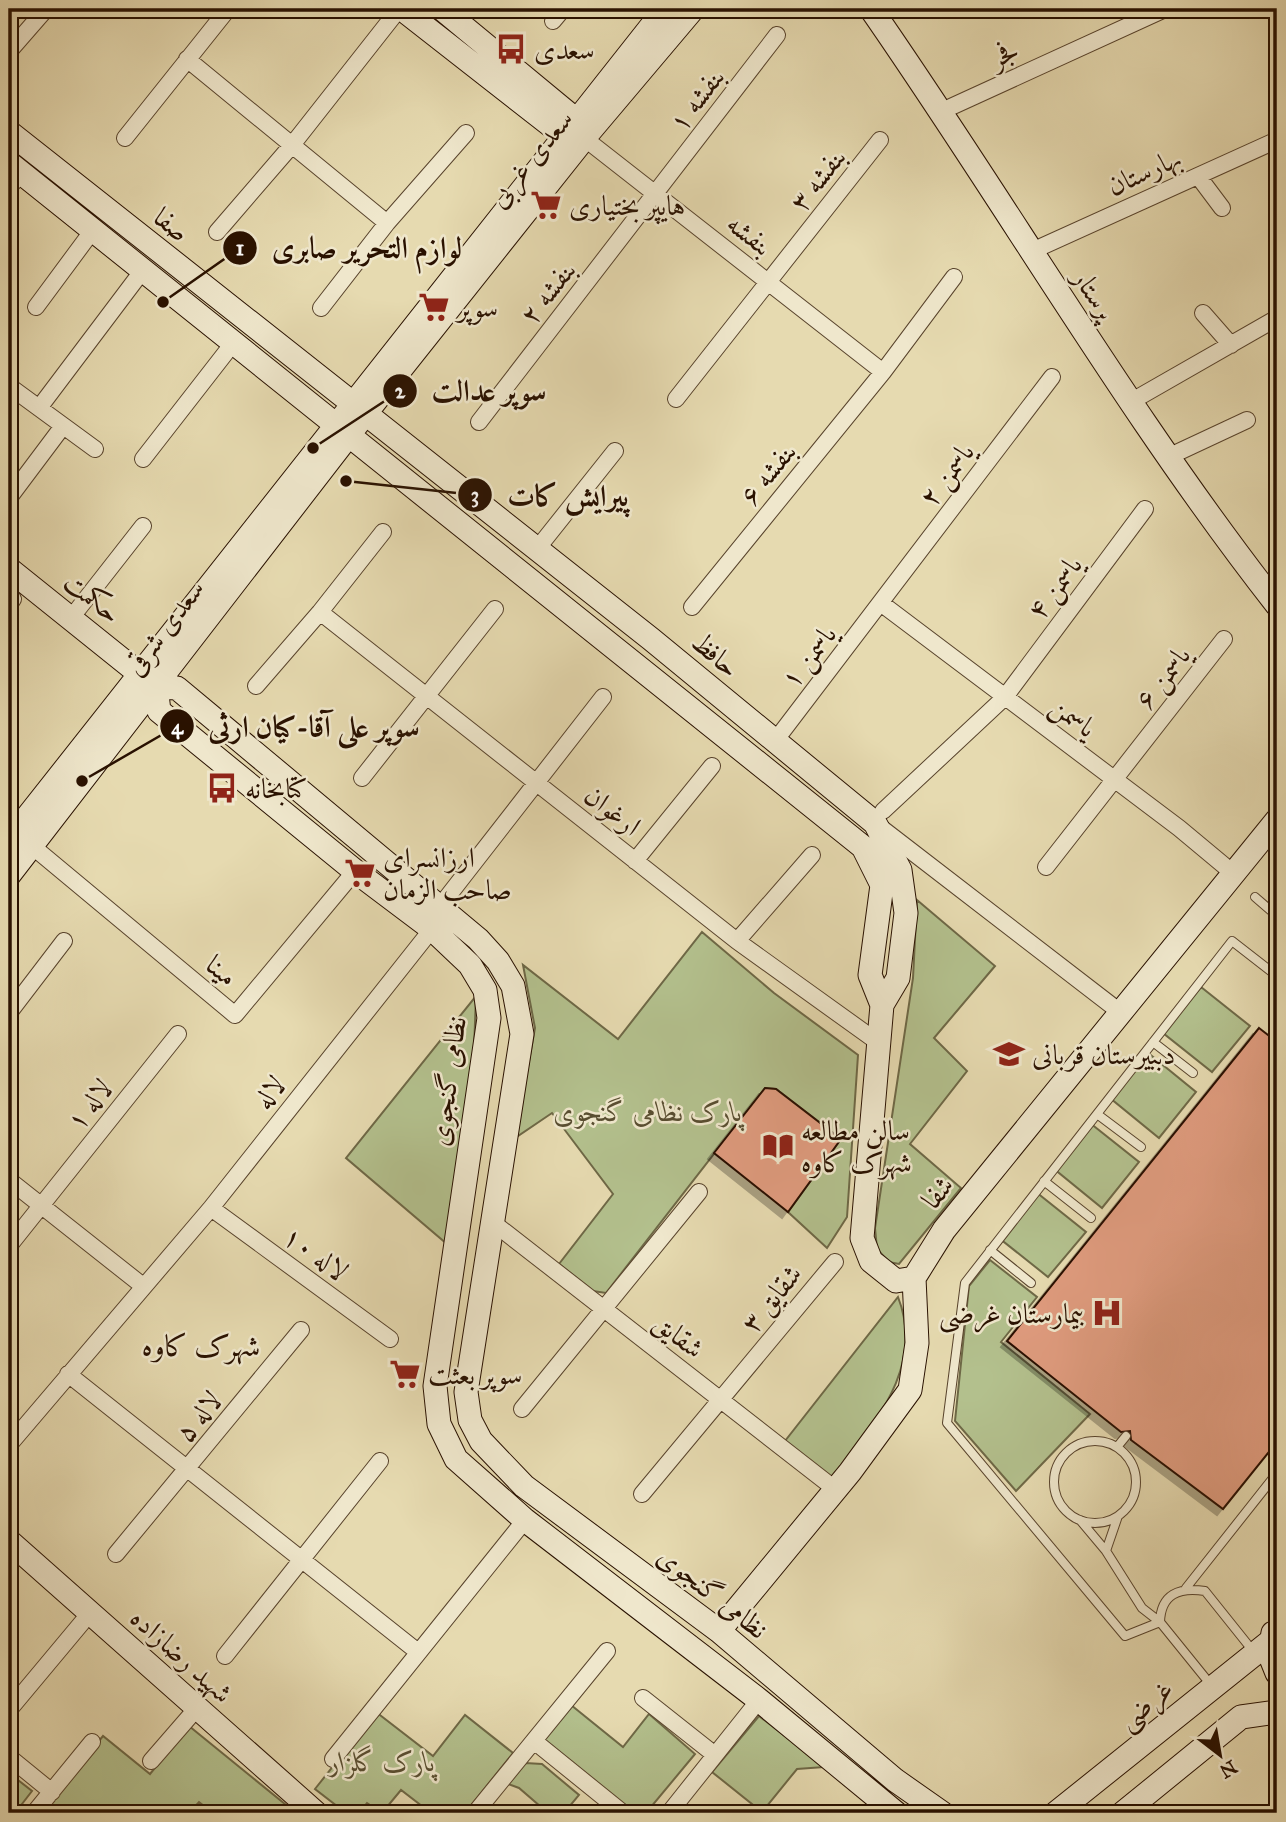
<svg xmlns="http://www.w3.org/2000/svg" width="1286" height="1822" font-family="'IM FELL Great Primer',Amiri,serif">
	<style>
		.green { fill: #b3c08d; stroke: #6e6846; stroke-width: 2 }
		.building { fill: #df9b7e; stroke: #291100; stroke-width: 2; filter: url(#shadow) }
		.lines { fill: none; stroke-linecap: round; stroke-linejoin: round }
		.lane-casing { stroke: #58432c; stroke-width: 10 }
		.street-casing { stroke: #58432c; stroke-width: 18 }
		.secondary-casing { stroke: #291100; stroke-width: 25 }
		.lane { stroke: #efe7cc; stroke-width: 8 }
		.street { stroke: #efe7cc; stroke-width: 16 }
		.secondary { stroke: #efe7cc; stroke-width: 23 }
		.labels { text-anchor: middle; stroke-width: 5; stroke-linejoin: round; paint-order: stroke }
		.poi-label { font-size: 28px; fill: #291100; stroke: #efe7cc; text-anchor: start }
		.street-label { font-size: 28px; fill: #291100; stroke: #efe7cc }
		.park-label { font-size: 28px; font-style: italic; fill: #594e31; stroke: #efe7cc }
		.neighbourhood-label { font-size: 30px; fill: #291100; stroke: #efe7cc }
		.leader { fill: none; stroke: #291100; stroke-width: 2.5 }
		.callout-dot { fill: #291100; stroke: #efe7cc; stroke-width: 2.5 }
		.mark-label { font-size: 21px; text-anchor: middle; font-weight: bold; fill: #fff }
		.callout-label { font-size: 30px; text-anchor: middle; font-weight: bold; fill: #291100; stroke: #efe7cc; stroke-width: 5; stroke-linejoin: round; paint-order: stroke }
	</style>
	<defs>
		<filter id="shadow"><feDropShadow dx="-6" dy="6" stdDeviation="0" flood-color="#0004"/></filter>
	</defs>
	<rect width="100%" height="100%" fill="#e6dab0"/>
	<filter id="stains"><feTurbulence type="fractalNoise" baseFrequency=".00286" numOctaves="4"/><feColorMatrix values="0 0 0 0 .2 0 0 0 0 .09 0 0 0 0 .02 0 0 0 .5 -.17"/></filter>
	<radialGradient id="worn" r=".72"><stop offset=".6" stop-color="#630" stop-opacity="0"/><stop offset="1" stop-color="#630" stop-opacity=".3"/></radialGradient>
	<path class="green" d="M917 900 995 966 934 1038 967 1071 910 1144 961 1188 899 1264 889 1262 877 1249 875 1228 913 978Z
		M702 932 774 993 858 1055 847 1217 827 1248 788 1212 841 1139 776 1089 765 1088 606 1293 593 1291 559 1264 613 1194 552 1113 515 1138 535 1028 523 965 618 1039Z
		M1201 987 1250 1026 1212 1072 1163 1033Z
		M476 996 474 1049 447 1244 346 1158Z
		M1147 1052 1196 1092 1159 1138 1110 1098Z
		M1090 1123 1139 1162 1102 1208 1053 1168Z
		M1036 1192 1086 1232 1048 1277 999 1238Z
		M990 1260 1037 1297 1001 1342 1090 1414 1016 1491 955 1421 969 1286Z
		M898 1297C926 1369 872 1425 833 1479L785 1441Z
		M571 1705 623 1747 649 1714 695 1754 646 1813H631L542 1741Z
		M376 1712 433 1756 465 1715 513 1753 465 1813H431L401 1790 382 1813 367 1803 359 1813H346L315 1789Z
		M759 1716 825 1767 797 1769 762 1812 712 1772Z
		M189 1726 296 1813H213L199 1802 189 1813H40L103 1736 150 1774Z
		M525 1763 542 1764 579 1795 564 1813H548L519 1788 508 1784Z
		M9 1773 32 1791 15 1813H9Z"/>
	<path class="building" d="M1259 1028 1277 1042V1442L1223 1509 1131 1440 1130 1431 1121 1432 1007 1341Z
		M765 1088 776 1089 841 1139 788 1212 714 1153Z"/>
	<g class="lines">
		<g class="lane-casing">
			<path id="lane" d="M1255 897 1277 916
				M1153 1042 1193 1073
				M1097 1114 1141 1147
				M1044 1181 1091 1218
				M990 1250 1031 1283
				M1054 1482a41 41 0 1 1 82 0a41 41 0 1 1-82 0Z
				M1117 1447 1126 1436
				M1080 1520 1106 1551 1118 1516
				M1106 1551 1142 1608 1160 1622
				M1186 1588 1277 1473
				M1160 1622 1125 1636 947 1423 965 1283 1232 941 1277 976
				M1211 1685 1160 1622C1161 1594 1179 1587 1205 1591L1253 1651"/>
		</g>
		<g class="street-casing">
			<path id="street" d="M553 21 563 9
				M12 48 46 9
				M187 59 387 223
				M942 111 1165 9
				M125 138 228 9
				M584 138 883 372
				M1198 176 1222 208
				M9 187 22 173
				M217 232 292 145 399 9
				M1032 251 1277 140
				M36 307 93 230
				M321 308 387 223 466 133
				M1203 313 1231 345
				M9 386 95 449
				M676 399 880 140
				M1132 401 1277 318
				M39 408 143 270
				M479 422 777 35
				M1170 456 1247 420
				M143 459 234 342
				M9 498 63 426
				M537 549 615 451
				M882 604 1179 828 1233 873
				M9 605 13 599
				M692 607 883 372 954 277
				M320 612 737 941 879 1043
				M71 618 143 526
				M256 686 320 612 383 532
				M775 741 1052 377
				M362 778 495 609
				M883 811 1005 697 1145 509
				M880 827 1120 1012
				M32 846 235 1015 355 871
				M635 861 712 766
				M1046 867 1224 639
				M441 905 603 697
				M737 941 812 855
				M9 1013 64 941
				M9 1180 143 1286
				M211 1208 390 1339
				M491 1221 835 1489
				M9 1246 178 1034
				M68 1374 418 1652
				M522 1409 699 1192
				M9 1445 211 1208 432 929
				M642 1494 835 1262
				M116 1554 301 1330
				M225 1656 380 1461
				M643 1698 715 1755
				M9 1710 90 1613
				M534 1741 623 1813
				M9 1757 52 1792
				M333 1759 525 1520
				M151 1761 197 1708
				M34 1813 92 1742
				M475 1813 607 1651
				M669 1813 759 1700"/>
		</g>
		<g class="secondary-casing">
			<path id="secondary" d="M402 9 576 145
				M442 9 587 129
				M871 9C1008 206 1129 416 1277 605
				M9 132 651 639 875 823 900 870 906 913 898 978 882 1005 862 1238 871 1261 896 1281 914 1278
				M9 163 863 847 882 885 870 975 882 1005
				M9 569 151 683
				M156 687 177 688 478 939 498 961 513 986 522 1034 466 1392 470 1420 481 1441 524 1486 719 1631 895 1780 942 1813
				M156 687 159 711 355 871 432 929 470 965 485 990 489 1018 435 1386 439 1424 456 1459 525 1520 759 1700 896 1813
				M9 840 665 9
				M9 875 365 414 590 131 693 9
				M9 1541 316 1813
				M719 1631 850 1472 910 1390 917 1343 914 1278 944 1230 1277 820
				M1273 1633 1269 1653 1277 1673
				M1056 1813 1272 1640
				M1123 1813 1241 1717 1277 1712"/>
		</g>
		<use href="#lane" class="lane"/>
		<use href="#street" class="street"/>
		<use href="#secondary" class="secondary"/>
	</g>
	<defs>
		<g id="bus-bare" transform="scale(2.415)"><path d="M-5-6H5V4H4V6H2V4H-2V6H-4V4H-5ZM-3.5-4V0h7V-4ZM-3.5 1.2v1.5H-2V1.2ZM2 1.2v1.5H3.5V1.2Z" fill="#8f2418" stroke="#efe7cc" stroke-width="2.5" paint-order="stroke"/></g>
		<g id="supermarket-bare" transform="scale(2.415)"><path d="M-6-5.5h2.5l.6 2H6L4.5 2H-2.5L-4.4-4H-6ZM-1.5 3.2a1.3 1.3 0 1 0 .1 0ZM3 3.2a1.3 1.3 0 1 0 .1 0Z" fill="#8f2418" stroke="#efe7cc" stroke-width="2.5" paint-order="stroke"/></g>
		<g id="school-bare" transform="scale(2.415)"><path d="M0-5L7-2L0 1L-7-2ZM-4 1L0 2.5L4 1V4Q0 6-4 4Z" fill="#8f2418" stroke="#efe7cc" stroke-width="2.5" paint-order="stroke"/></g>
		<g id="library-bare" transform="scale(2.415)"><path d="M-6-4Q-3-5.5-.7-3.5V5Q-3 3-6 4ZM6-4Q3-5.5 .7-3.5V5Q3 3 6 4Z" fill="#8f2418" stroke="#efe7cc" stroke-width="2.5" paint-order="stroke"/></g>
		<g id="hospital-bare" transform="scale(2.415)"><path d="M-5-5h3v3.5h4V-5h3V5h-3V1.5h-4V5h-3Z" fill="#8f2418" stroke="#efe7cc" stroke-width="2.5" paint-order="stroke"/></g>
	</defs>
	<g fill-rule="evenodd">
		<use href="#bus-bare" x="511" y="49"/>
		<use href="#supermarket-bare" x="546" y="205"/>
		<use href="#supermarket-bare" x="434" y="307"/>
		<use href="#bus-bare" x="222" y="788"/>
		<use href="#supermarket-bare" x="360" y="873"/>
		<use href="#school-bare" x="1009" y="1054"/>
		<use href="#library-bare" x="778" y="1146"/>
		<use href="#hospital-bare" x="1107" y="1313"/>
		<use href="#supermarket-bare" x="405" y="1374"/>
	</g>
	<g class="labels">
		<g class="poi-label">
			<text x="534" y="59">سعدی</text>
			<text x="569" y="215">هایپر بختیاری</text>
			<text x="457" y="317">سوپر</text>
			<text x="245" y="798">کتابخانه</text>
			<text x="383" y="867">ارزانسرای<tspan x="383" dy="32">صاحب الزمان</tspan></text>
			<text x="1032" y="1064">دببیرستان قربانی</text>
			<text x="801" y="1140">سالن مطالعه<tspan x="801" dy="32">شهرک کاوه</tspan></text>
			<text x="1084" y="1323" text-anchor="end">بیمارستان غرضی</text>
			<text x="428" y="1384">سوپر بعثت</text>
		</g>
		<g class="street-label">
			<text transform="translate(1004 53) rotate(-25)" y="10">فجر</text>
			<text transform="translate(696 99) rotate(-53)" y="10">بنفشه ۱</text>
			<text transform="translate(530 158) rotate(-51)" y="10">سعدی غربی</text>
			<text transform="translate(1144 171) rotate(-24)" y="10">بهارستان</text>
			<text transform="translate(817 179) rotate(-52)" y="10">بنفشه ۳</text>
			<text transform="translate(172 224) rotate(38)" y="10">صفا</text>
			<text transform="translate(750 234) rotate(38)" y="10">بنفشه</text>
			<text transform="translate(547 292) rotate(-52)" y="10">بنفشه ۲</text>
			<text transform="translate(1095 294) rotate(57)" y="10">پرستار</text>
			<text transform="translate(767 473) rotate(-51)" y="10">بنفشه ۶</text>
			<text transform="translate(946 474) rotate(-53)" y="10">یاسمن ۲</text>
			<text transform="translate(1054 587) rotate(-53)" y="10">یاسمن ۴</text>
			<text transform="translate(93 597) rotate(38)" y="10">حکمت</text>
			<text transform="translate(164 627) rotate(-53)" y="10">سعدی شرقی</text>
			<text transform="translate(716 654) rotate(40)" y="10">حافظ</text>
			<text transform="translate(808 656) rotate(-52)" y="10">یاسمن ۱</text>
			<text transform="translate(1162 677) rotate(-52)" y="10">یاسمن ۶</text>
			<text transform="translate(1074 716) rotate(37)" y="10">یاسمن</text>
			<text transform="translate(613 810) rotate(38)" y="10">ارغوان</text>
			<text transform="translate(222 970) rotate(39)" y="10">مینا</text>
			<text transform="translate(447 1081) rotate(-82)" y="10">نظامی گنجوی</text>
			<text transform="translate(269 1092) rotate(-52)" y="10">لاله</text>
			<text transform="translate(89 1104) rotate(-52)" y="10">لاله ۱</text>
			<text transform="translate(937 1192) rotate(-51)" y="10">شفا</text>
			<text transform="translate(316 1253) rotate(36)" y="10">لاله ۱۰</text>
			<text transform="translate(771 1298) rotate(-51)" y="10">شقایق ۳</text>
			<text transform="translate(679 1335) rotate(38)" y="10">شقایق</text>
			<text transform="translate(198 1416) rotate(-51)" y="10">لاله ۵</text>
			<text transform="translate(713 1592) rotate(38)" y="10">نظامی گنجوی</text>
			<text transform="translate(182 1655) rotate(42)" y="10">شهید رضازاده</text>
			<text transform="translate(1145 1704) rotate(-39)" y="10">غرضی</text>
		</g>
		<g class="park-label">
			<text x="648" y="1121">پارک نظامی گنجوی</text>
			<text x="382" y="1771">پارک گلزار</text>
		</g>
		<g class="neighbourhood-label">
			<text x="201" y="1356">شهرک کاوه</text>
		</g>
	</g>
	<path class="leader" d="M163 302L240 248M313 448L400 391M346 481L475 495M82 781L177 726"/>
	<g class="callout-dot">
		<circle cx="163" cy="302" r="7"/>
		<circle cx="313" cy="448" r="7"/>
		<circle cx="346" cy="481" r="7"/>
		<circle cx="82" cy="781" r="7"/>
		<circle cx="240" cy="248" r="18"/>
		<circle cx="400" cy="391" r="18"/>
		<circle cx="475" cy="495" r="18"/>
		<circle cx="177" cy="726" r="18"/>
	</g>
	<g class="mark-label">
		<text x="240" y="255">1</text>
		<text x="400" y="398">2</text>
		<text x="475" y="502">3</text>
		<text x="177" y="734">4</text>
	</g>
	<g class="callout-label">
		<text x="367" y="258">لوازم التحریر صابری</text>
		<text x="489" y="401">سوپر عدالت</text>
		<text x="568" y="506">پیرایش کات</text>
		<text x="314" y="737">سوپر علی آقا-کیان ارثی</text>
	</g>
	<rect width="1286" height="1822" fill="none" stroke="#e6dab0" stroke-width="35"/>
	<rect x="10" y="10" width="1265" height="1801" fill="none" stroke="#291100" stroke-width="3.5"/>
	<rect x="18" y="18" width="1251" height="1787" fill="none" stroke="#291100" stroke-width="2"/>
	<g transform="translate(1220 1755) rotate(149)" stroke="#efe7cc" stroke-width="5" paint-order="stroke">
	<path d="M0-5L12 26L0 18L-12 26Z" fill="#291100"/>
	<text y="-10" font-size="19" font-weight="bold" text-anchor="middle" fill="#291100">N</text>
	</g>
	<rect width="100%" height="100%" filter="url(#stains)"/>
	<rect width="100%" height="100%" fill="url(#worn)"/>
</svg>
